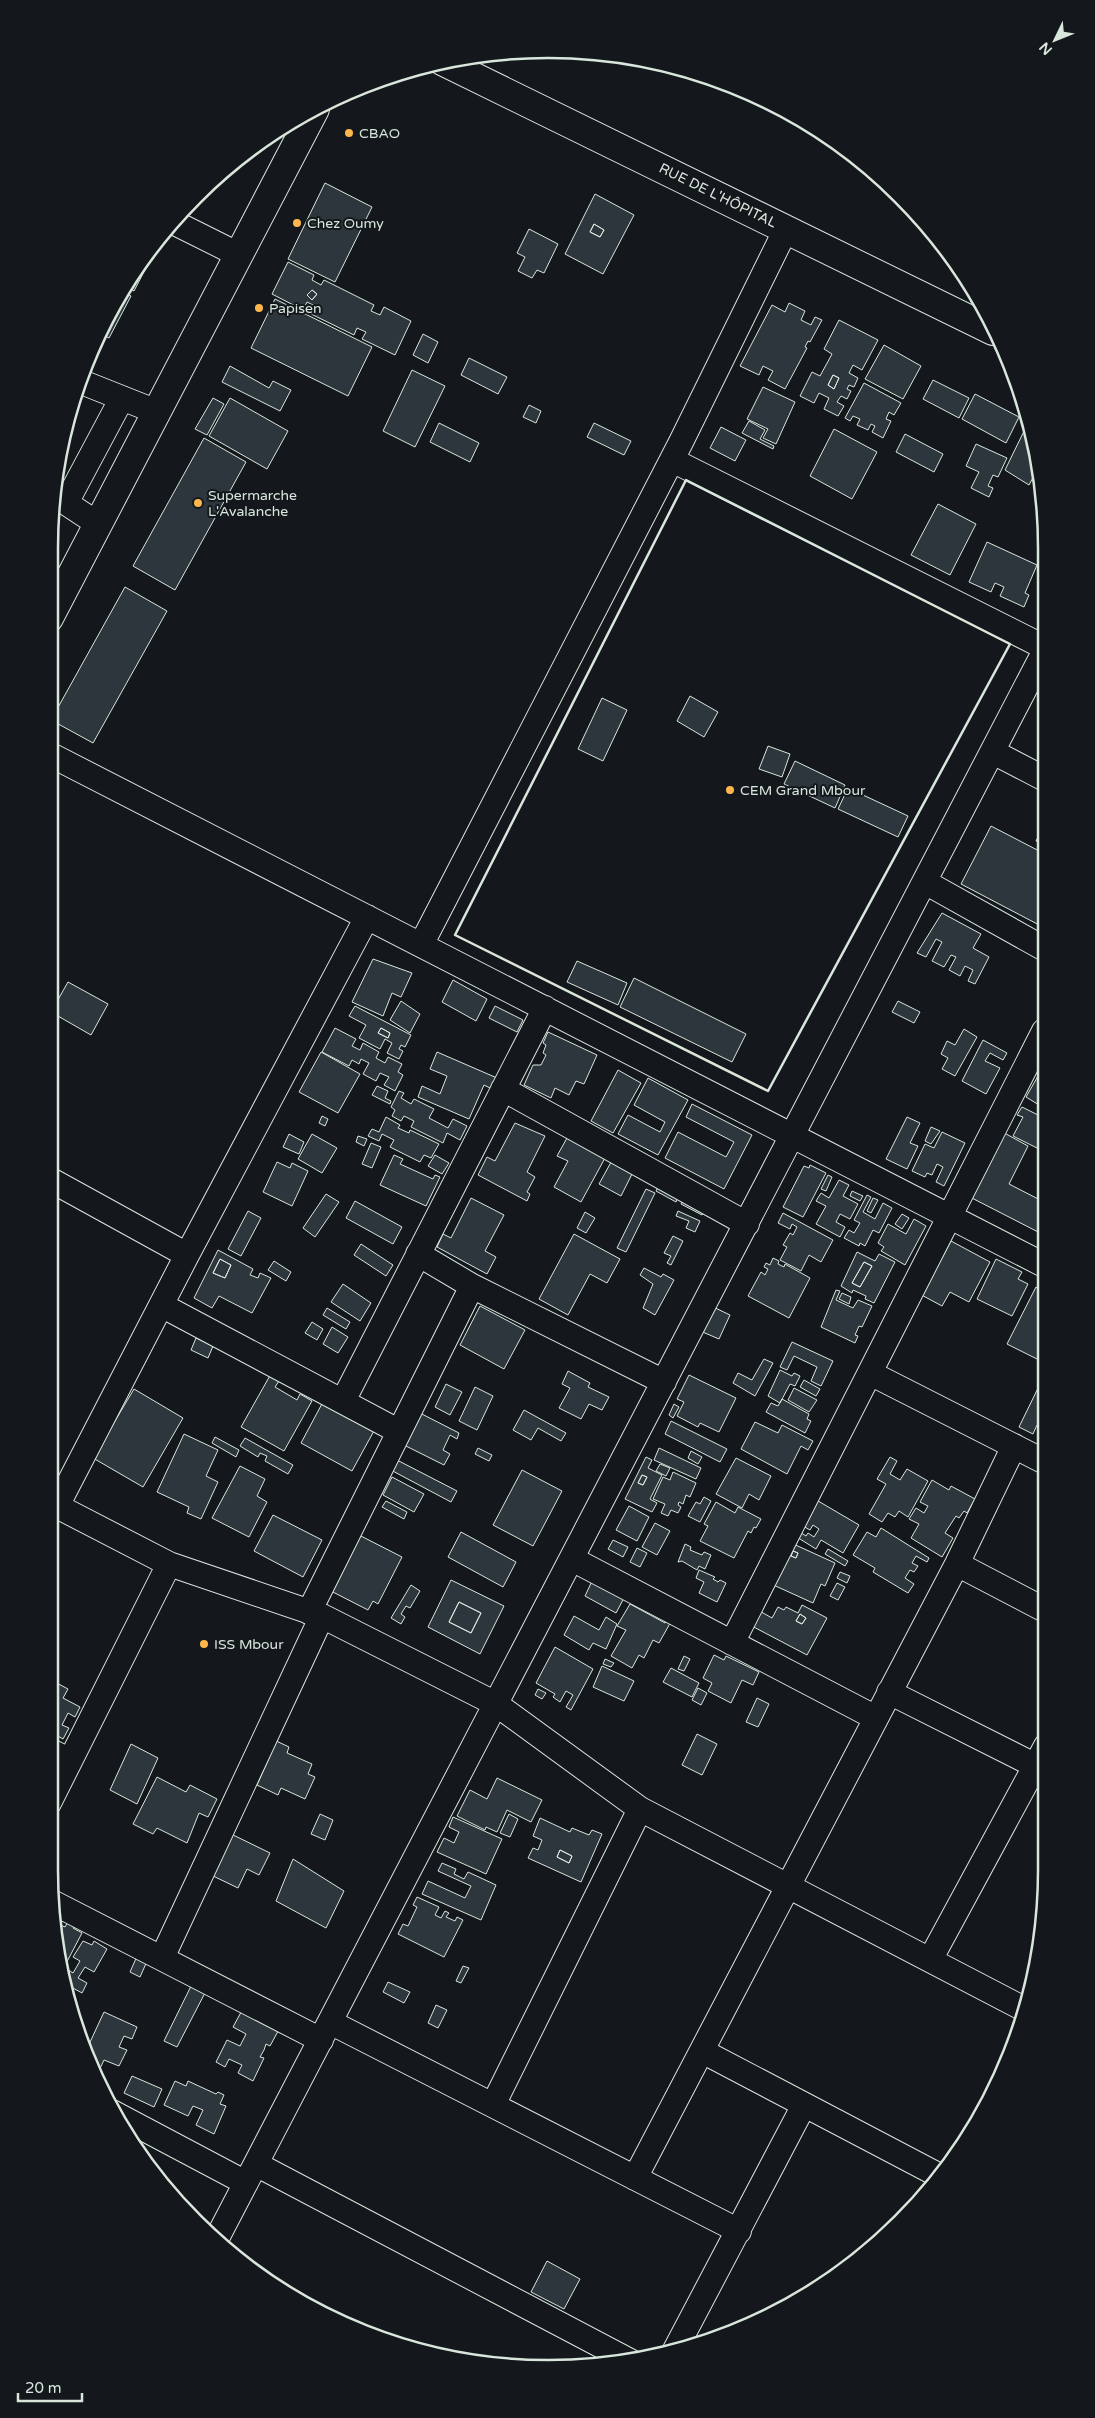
<svg xmlns="http://www.w3.org/2000/svg" width="1095" height="2418" font-family="'Varela Round',sans-serif">
	<style>
		.building { fill: #2c363c; stroke: #d8e6dc; fill-rule: evenodd }
		.lines { fill: none; stroke-linecap: round; stroke-linejoin: round }
		.minor-casing { stroke: #d8e6dc; stroke-width: 26 }
		.major-casing { stroke: #d8e6dc; stroke-width: 30 }
		.highway-casing { stroke: #d8e6dc; stroke-width: 30 }
		.minor { stroke: #14181c; stroke-width: 24 }
		.major { stroke: #14181c; stroke-width: 28 }
		.highway { stroke: #14181c; stroke-width: 28 }
		.wall { stroke: #d8e6dc; stroke-width: 2.5 }
		.poi-dot { fill: #ffb74d; stroke: #14181c; stroke-width: 2 }
		.labels { text-anchor: middle; stroke-width: 4; stroke-linejoin: round; paint-order: stroke }
		.poi-label { font-size: 14px; fill: #d8e6dc; stroke: #14181c; text-anchor: start }
		.street-label { font-size: 14px; fill: #d8e6dc; stroke: #14181c }
		.rim { fill: none; stroke: #d8e6dc; stroke-width: 2.5 }
	</style>
	<rect width="100%" height="100%" fill="#14181c"/>
	<path class="building" d="M325 183 372 207 335 282 288 259Z
		M595 194 634 215 603 274 565 254ZM594 224 604 230 600 237 590 232Z
		M594 224 604 230 600 237 590 232Z
		M529 229 558 244 544 273 537 270 532 278 518 271 525 257 517 253Z
		M165 231 134 291 125 286 133 271Z
		M288 262 314 275 312 280 321 285 324 280 374 305 371 311 380 315 384 307 411 321 395 355 362 339 366 332 357 328 354 335 311 314 315 306 307 302 303 310 272 294ZM312 290 317 294 312 300 307 295Z
		M312 290 317 294 312 300 307 295Z
		M122 291 131 296 109 338 99 333Z
		M275 299 372 347 348 396 251 348Z
		M789 303 805 311 801 320 811 325 815 317 822 320 810 342 808 341 805 347 807 348 785 389 768 380 773 371 763 366 759 375 740 366 772 305 785 312Z
		M839 320 878 340 862 370 853 365 849 373 858 378 854 387 849 385 847 389 851 391 847 399 841 396 837 402 844 406 838 416 824 409 829 398 819 393 814 403 800 396 812 372 820 376 832 354 824 349ZM833 375 839 378 834 389 828 385Z
		M423 334 438 342 428 363 413 355Z
		M884 345 921 366 903 399 865 379Z
		M469 358 507 377 498 394 461 375Z
		M230 366 269 388 273 381 291 390 280 411 222 382Z
		M412 370 445 386 415 447 383 431Z
		M833 375 839 378 834 389 828 385Z
		M933 380 969 398 959 418 923 399Z
		M864 383 901 403 894 415 889 412 886 419 891 421 883 438 872 432 875 426 871 424 868 430 857 425 860 419 853 416 850 421 845 418Z
		M763 387 795 402 776 444 763 438 768 429 747 419Z
		M975 394 1019 417 1006 443 962 419Z
		M213 398 224 404 207 435 195 429Z
		M230 398 288 431 267 469 209 436Z
		M529 405 541 411 536 423 523 417Z
		M749 421 765 430 760 439 774 446 773 449 742 433Z
		M439 423 479 443 470 462 430 442Z
		M594 423 631 441 624 455 587 437Z
		M1027 425 1041 477 1035 474 1029 485 1005 470Z
		M721 427 746 440 735 461 710 448Z
		M834 429 877 452 852 499 810 476Z
		M905 434 943 454 934 472 896 452Z
		M204 438 246 462 175 590 133 566Z
		M976 444 1007 458 998 477 993 475 988 486 993 488 989 497 971 488 979 472 966 466Z
		M938 504 976 524 950 575 911 555Z
		M987 542 1037 565 1025 593 1029 595 1024 607 1000 596 1004 587 995 583 991 592 969 582Z
		M125 587 167 611 93 743 51 720Z
		M690 696 718 712 704 737 677 721Z
		M602 698 627 710 603 761 578 749Z
		M768 746 790 754 782 777 759 769Z
		M795 761 845 785 835 808 784 784Z
		M848 788 908 816 898 837 838 809Z
		M991 826 1043 853V927L961 884Z
		M1043 827V845L1036 841Z
		M942 913 981 934 973 948 989 957 975 984 968 981 973 970 965 966 960 976 949 970 956 957 951 955 944 967 932 961 942 942 936 939 926 957 917 953Z
		M373 959 412 973 401 997 392 993 383 1016 352 1002Z
		M577 961 627 983 618 1005 567 982Z
		M634 978 746 1034 732 1062 620 1007Z
		M453 980 487 999 476 1021 442 1002Z
		M68 982 108 1004 91 1035 51 1012Z
		M401 1001 420 1014 410 1033 390 1020Z
		M898 1001 920 1012 914 1023 892 1012Z
		M355 1006 411 1035 405 1047 401 1045 399 1049 403 1051 399 1059 387 1053 392 1043 385 1039 380 1049 359 1038 366 1025 349 1016ZM381 1028 390 1033 388 1038 378 1033Z
		M495 1006 523 1020 517 1032 489 1018Z
		M335 1028 356 1039 352 1046 360 1050 363 1043 379 1052 376 1058 385 1063 388 1057 402 1064 398 1072 403 1075 395 1091 384 1085 389 1077 380 1073 376 1081 363 1074 369 1063 361 1059 359 1064 352 1060 349 1066 322 1052Z
		M381 1028 390 1033 388 1038 378 1033Z
		M964 1029 977 1037 955 1076 942 1069 948 1058 941 1054 947 1041 955 1045Z
		M548 1032 597 1055 584 1084 576 1081 569 1095 555 1088 551 1098 524 1085 533 1065H541L546 1055 543 1053 546 1045 543 1043Z
		M983 1040 1007 1053 1003 1060 990 1053 985 1061 1000 1068 986 1094 962 1081Z
		M321 1052 360 1074 338 1113 299 1092Z
		M437 1052 497 1078 492 1089 484 1085 469 1119 418 1097 422 1086 440 1094 447 1076 430 1069Z
		M618 1070 641 1083 613 1133 591 1121Z
		M1038 1076 1044 1079V1108L1026 1097Z
		M648 1078 688 1100 658 1155 618 1134 628 1115 660 1132 665 1122 634 1105Z
		M377 1086 388 1091 385 1098 391 1101 390 1104 372 1095Z
		M399 1091 404 1093 401 1098 411 1104 414 1099 434 1109 429 1118 448 1128 453 1119 467 1126 460 1140 447 1133 443 1143 411 1127 414 1121 404 1116 401 1121 392 1116 395 1110 391 1107Z
		M692 1104 752 1135 724 1189 665 1158 678 1132 726 1157 734 1142 686 1117Z
		M1022 1107 1044 1118V1132L1040 1140 1044 1144 1041 1150 1013 1136 1023 1117 1017 1115Z
		M322 1116 328 1119 325 1126 319 1123Z
		M386 1117 400 1125 398 1128 409 1133 410 1130 439 1144 431 1158 424 1155 420 1162 390 1147 394 1140 382 1134 379 1141 368 1136 372 1129 379 1132Z
		M907 1117 920 1123 910 1143 918 1146 907 1169 886 1159Z
		M515 1123 545 1136 527 1172 535 1177 527 1192 530 1194 527 1201 478 1175 487 1157 495 1161Z
		M931 1127 940 1131 931 1144 925 1141Z
		M999 1130 1028 1146 1009 1184 1044 1202V1235L966 1195Z
		M942 1132 965 1143 944 1186 936 1182 943 1167 937 1164 932 1175 927 1173 925 1177 912 1171 925 1144 934 1148Z
		M289 1134 304 1142 299 1154 283 1147Z
		M312 1134 337 1148 322 1173 298 1159Z
		M358 1136 367 1139 364 1146 356 1142Z
		M567 1138 605 1158 581 1202 554 1187 568 1161 557 1156Z
		M371 1143 381 1147 372 1168 362 1164Z
		M394 1155 403 1159 400 1164 433 1179 435 1175 440 1177 426 1206 380 1185Z
		M435 1155 449 1163 442 1174 428 1166Z
		M615 1155 636 1166 621 1196 599 1184Z
		M277 1162 290 1168 292 1163 308 1171 292 1206 263 1192Z
		M810 1165 826 1173 803 1217 783 1207 804 1166 809 1168Z
		M828 1175 832 1177 826 1191 821 1189Z
		M839 1180 849 1185 843 1196 858 1204 850 1219 840 1214 836 1222 845 1227 840 1237 816 1224 826 1206 816 1201 821 1193 829 1198Z
		M661 1181 707 1205 702 1215 681 1204 683 1200 678 1197 676 1202 656 1191Z
		M646 1189 655 1193 626 1252 617 1248Z
		M852 1191 863 1196 860 1201 850 1196Z
		M326 1194 339 1202 315 1237 303 1228Z
		M867 1195 871 1197 863 1212 875 1219 883 1203 892 1208 879 1233 873 1230 865 1246 860 1243 859 1246 844 1238 849 1230 854 1233 860 1223 854 1220Z
		M471 1198 504 1215 485 1251 496 1257 487 1274 437 1247 443 1234 451 1238Z
		M873 1198 878 1200 871 1213 867 1211Z
		M355 1201 402 1227 393 1244 346 1218Z
		M248 1211 261 1218 241 1256 228 1249Z
		M678 1211 700 1221 695 1232 686 1228 689 1221 676 1216Z
		M585 1212 595 1218 586 1233 577 1228Z
		M783 1213 833 1240 821 1262 809 1255 801 1271 780 1260 787 1247 783 1245 790 1233 793 1235 797 1227 792 1224 790 1229 778 1223Z
		M902 1214 909 1218 902 1229 895 1224Z
		M914 1219 926 1226 905 1265 881 1251 884 1247 878 1243 888 1224 906 1234Z
		M574 1234 620 1259 607 1283 590 1274 568 1315 539 1299Z
		M673 1236 683 1241 671 1265 667 1263 671 1256 664 1253Z
		M951 1241 990 1262 969 1302 950 1292 942 1306 916 1292 936 1254 942 1258Z
		M361 1244 393 1265 386 1276 354 1255Z
		M218 1250 253 1269 250 1275 258 1278 260 1273 271 1278 252 1313 219 1296 212 1308 194 1298ZM220 1259 231 1265 225 1278 213 1273Z
		M857 1252 875 1261 879 1254 895 1262 874 1303 865 1299 866 1296 853 1290 852 1293 841 1286ZM864 1262 872 1266 860 1287 852 1283Z
		M773 1258 779 1261 778 1264 784 1267 785 1264 810 1278 789 1318 748 1296 761 1272 765 1275 768 1269 764 1267 766 1263 770 1265Z
		M220 1259 231 1265 225 1278 213 1273Z
		M996 1259 1022 1272 1018 1279 1028 1284 1012 1316 977 1299Z
		M274 1261 291 1272 286 1281 268 1270Z
		M864 1262 872 1266 860 1287 852 1283Z
		M644 1268 661 1277 663 1274 674 1280 655 1315 643 1308 653 1284 640 1275Z
		M343 1284 371 1303 360 1321 331 1302Z
		M1036 1287 1044 1292 1045 1349 1039 1360 1007 1344Z
		M836 1290 840 1291 836 1300 853 1308 858 1300 872 1306 862 1327 859 1326 855 1335 858 1336 855 1343 821 1327Z
		M842 1293 851 1297 849 1304 839 1299Z
		M709 1305 730 1315 719 1339 698 1330Z
		M480 1306 525 1330 504 1369 460 1345Z
		M327 1308 350 1322 346 1329 323 1315Z
		M312 1322 323 1329 317 1340 305 1333Z
		M332 1327 348 1337 338 1353 323 1344Z
		M196 1338 213 1346 208 1358 191 1350Z
		M792 1342 833 1361 821 1386 811 1381 817 1367 794 1356 787 1370 780 1367Z
		M764 1359 773 1363 755 1396 733 1383 738 1373 752 1380Z
		M780 1370 792 1376 794 1373 800 1376 795 1386 790 1384 780 1403 768 1396Z
		M568 1371 590 1383 588 1387 609 1397 602 1410 589 1404 581 1419 559 1408 570 1388 562 1384Z
		M272 1372 281 1378 275 1387 297 1400 300 1394 312 1401 284 1451 241 1427Z
		M689 1375 736 1398 719 1432 700 1423 698 1427 677 1416 684 1402 677 1399Z
		M804 1380 820 1389 816 1396 800 1387Z
		M1041 1382 1045 1384V1429L1037 1425 1033 1434 1019 1427Z
		M446 1384 462 1392 450 1415 435 1407Z
		M475 1387 493 1396 477 1430 459 1421Z
		M794 1388 817 1400 809 1412 788 1400Z
		M134 1389 183 1418 143 1487 93 1458Z
		M782 1399 809 1414 807 1419 811 1421 805 1433 766 1412 771 1403 778 1406Z
		M324 1400 375 1429 352 1471 301 1443Z
		M674 1404 679 1407 673 1418 669 1415Z
		M524 1410 566 1433 561 1441 538 1428 531 1440 513 1430Z
		M416 1411 459 1433 457 1439 450 1435 443 1450 450 1454 444 1465 400 1443Z
		M671 1421 727 1449 720 1462 665 1434Z
		M755 1422 778 1433 782 1425 813 1441 808 1450 801 1446 787 1474 741 1449Z
		M184 1434 218 1450 206 1476 218 1482 201 1519 187 1513 189 1507 157 1492Z
		M215 1437 239 1450 236 1457 212 1443Z
		M245 1438 293 1465 288 1474 265 1461 267 1456 260 1453 258 1457 240 1446Z
		M478 1448 492 1455 489 1461 475 1454Z
		M659 1448 701 1468 696 1479 654 1460Z
		M691 1451 702 1457 698 1464 688 1458Z
		M646 1457 652 1460 648 1468 662 1475 650 1499 657 1503 652 1512 625 1499ZM642 1475 647 1477 643 1485 638 1483Z
		M890 1457 897 1461 890 1474 900 1480 907 1469 928 1481 908 1517 899 1511 895 1517 888 1513 882 1522 869 1514 886 1484 877 1479Z
		M736 1458 771 1476 759 1500 749 1494 742 1508 716 1494Z
		M395 1459 457 1491 451 1502 389 1469Z
		M660 1464 670 1468 666 1476 656 1471Z
		M240 1466 265 1479 257 1496 267 1502 249 1537 212 1518Z
		M522 1470 562 1491 533 1546 493 1525Z
		M673 1472 696 1483 690 1497 686 1495 683 1504 679 1502 678 1505 681 1507 678 1513 671 1510 668 1516 661 1513 665 1504 653 1499 663 1477 670 1480Z
		M642 1475 647 1477 643 1485 638 1483Z
		M392 1477 424 1494 414 1512 383 1495Z
		M932 1480 949 1490 951 1486 975 1499 967 1513 964 1511 959 1518 956 1516 945 1533 953 1538 942 1557 911 1538 919 1524 909 1519 916 1508 924 1513 928 1506 920 1502Z
		M704 1497 711 1501 700 1522 688 1516 696 1502 700 1504Z
		M813 1498 859 1525 843 1553 821 1540 816 1549 792 1534 795 1529 806 1536 808 1533 814 1537 819 1529 813 1525 810 1530 796 1522Z
		M386 1501 407 1512 404 1519 382 1507Z
		M716 1502 735 1513 738 1507 761 1519 756 1528 754 1527 751 1533 748 1531 734 1558 700 1541 708 1526 704 1524Z
		M629 1506 649 1517 637 1541 616 1530Z
		M273 1515 322 1540 303 1577 254 1551Z
		M655 1523 670 1531 657 1555 642 1547Z
		M881 1528 929 1558 927 1562 916 1556 912 1563 918 1566 914 1572 910 1570 905 1578 914 1584 908 1593 873 1572 875 1568 853 1555 867 1532 876 1537Z
		M461 1532 516 1562 503 1587 448 1557Z
		M355 1533 402 1557 378 1604 373 1601 368 1610 331 1591Z
		M613 1540 628 1547 623 1557 608 1549Z
		M789 1542 835 1563 825 1586 821 1584 813 1603 769 1583ZM793 1551 798 1553 796 1558 791 1556Z
		M685 1544 691 1547 690 1550 702 1555 704 1552 711 1555 705 1569 699 1566 697 1570 682 1561 678 1562Z
		M637 1548 647 1553 640 1567 630 1562Z
		M828 1549 848 1561 845 1566 825 1554Z
		M793 1551 798 1553 796 1558 791 1556Z
		M699 1570 715 1577 713 1579 718 1582 720 1580 726 1583 717 1602 699 1593 704 1582 696 1578Z
		M840 1572 850 1576 847 1583 837 1578Z
		M593 1579 625 1596 616 1613 585 1596Z
		M451 1580 504 1606 480 1654 428 1627ZM459 1602 481 1613 471 1633 449 1622Z
		M837 1583 845 1587 838 1600 830 1596Z
		M411 1585 420 1591 410 1608 406 1606 401 1614 405 1617 401 1624 391 1618Z
		M459 1602 481 1613 471 1633 449 1622Z
		M630 1604 665 1623 669 1616 673 1618 659 1643 653 1640 644 1658 639 1655 632 1668 611 1656 626 1630 617 1626Z
		M802 1605 827 1618 807 1655 748 1624 756 1609 772 1618 778 1607 784 1610 786 1607 798 1613ZM800 1614 806 1618 802 1624 796 1621Z
		M800 1614 806 1618 802 1624 796 1621Z
		M574 1616 599 1630 606 1617 617 1624 606 1649 593 1643 589 1650 564 1635Z
		M555 1647 593 1669 571 1710 566 1707 573 1695 566 1691 560 1702 553 1697 555 1694 536 1683Z
		M714 1655 724 1660 726 1656 759 1672 753 1685 742 1680 731 1703 708 1691 712 1683 703 1678Z
		M684 1656 690 1659 684 1671 678 1669Z
		M605 1659 614 1663 611 1667 603 1664Z
		M602 1666 634 1681 624 1701 593 1687Z
		M671 1668 699 1683 692 1697 663 1682Z
		M53 1681 68 1689 63 1698 80 1707 75 1717 68 1713 62 1725 69 1728 63 1739 49 1731V1690Z
		M698 1688 707 1693 701 1705 692 1700Z
		M538 1689 546 1693 542 1699 535 1695Z
		M757 1698 769 1704 758 1727 746 1722Z
		M697 1734 717 1744 702 1775 682 1765Z
		M272 1739 289 1747 287 1753 312 1764 308 1774 315 1777 305 1799 281 1788 278 1795 257 1785 269 1758 264 1756Z
		M131 1744 158 1758 137 1804 110 1790Z
		M157 1777 186 1792 190 1785 217 1799 208 1817 199 1813 187 1843 157 1828 153 1834 133 1824Z
		M497 1778 542 1800 531 1822 507 1810 497 1832 486 1827 485 1830 457 1816 470 1790 487 1799Z
		M320 1814 333 1820 325 1840 311 1834Z
		M509 1814 518 1819 510 1837 500 1833Z
		M453 1817 502 1839 486 1874 437 1852 444 1838 454 1843 459 1832 449 1827Z
		M540 1818 570 1832 572 1828 589 1835 592 1830 602 1834 581 1882 528 1858 533 1848 538 1850 542 1840 533 1836ZM560 1850 572 1856 569 1863 557 1857Z
		M229 1833 270 1853 259 1875 247 1869 238 1888 209 1874Z
		M560 1850 572 1856 569 1863 557 1857Z
		M293 1859 344 1891 326 1928 276 1901Z
		M442 1863 456 1869 454 1874 464 1879 468 1872 496 1885 481 1920 422 1894 428 1881 465 1898 471 1886 438 1871Z
		M417 1897 439 1907 435 1915 441 1918 445 1911 449 1913 446 1917 455 1921 457 1917 463 1920 444 1957 398 1934 403 1924 408 1926 417 1907 413 1905Z
		M70 1918 77 1922 73 1928 82 1933 60 1975 54 1922 65 1927Z
		M83 1941 92 1945 94 1941 107 1949 94 1972 85 1967 78 1978 87 1983 82 1993 62 1982 61 1979 67 1969 73 1973 80 1961 73 1957Z
		M138 1954 148 1959 140 1977 130 1972Z
		M463 1966 469 1968 461 1983 456 1981Z
		M193 1982 207 1989 177 2047 164 2041Z
		M388 1982 410 1992 404 2003 383 1992Z
		M246 2003 283 2022 270 2046 266 2044 264 2050 260 2057 264 2058 253 2081 238 2073 242 2065 229 2059 225 2067 216 2062 227 2040 240 2046 246 2034 233 2027Z
		M436 2005 447 2010 438 2028 428 2023Z
		M104 2012 137 2027 132 2039 124 2036 119 2047 127 2050 119 2066 104 2060 96 2077 85 2053Z
		M132 2076 162 2089 154 2107 124 2093Z
		M175 2081 186 2086 188 2081 216 2094 218 2092 224 2095 220 2104 226 2106 214 2134 196 2125 203 2110 193 2106 188 2116 164 2105Z
		M547 2261 580 2279 564 2309 531 2292Z"/>
	<g class="lines">
		<g class="minor-casing">
			<path id="minor" d="M173 222 239 255
				M79 381 157 412
				M672 460 1042 646
				M54 495 98 524
				M66 503 122 398
				M993 752 1043 778
				M49 754 1044 1265
				M925 882 1043 948
				M421 945 681 442 786 229
				M503 1089 747 1224
				M49 1179 187 1255
				M418 1254 472 1286 664 1382
				M163 1306 398 1431
				M870 1373 1045 1462
				M343 1401 545 1008
				M49 1502 169 1564 322 1616 496 1704 640 1809 1024 2009
				M57 1506 187 1255 367 917
				M572 1559 876 1718
				M957 1564 1045 1610
				M309 1612 472 1286
				M732 1643 1044 1031
				M889 1692 1046 1771
				M49 1750 70 1761
				M49 1803 169 1564
				M52 1902 321 2040
				M162 1958 322 1616
				M930 1960 1046 1746
				M330 2022 739 2231
				M702 2051 940 2176
				M493 2105 640 1809
				M112 2112 246 2183
				M256 2164 630 2361
				M635 2178 957 1564 1014 1446
				M215 2242 1042 656
				M675 2350 804 2105"/>
		</g>
		<g class="major-casing">
			<path id="major" d="M442 61 993 331"/>
		</g>
		<g class="highway-casing">
			<path id="highway" d="M49 618 315 109"/>
		</g>
		<use href="#minor" class="minor"/>
		<use href="#major" class="major"/>
		<use href="#highway" class="highway"/>
		<path class="wall" d="M686 480 1010 644 768 1091 455 935Z"/>
	</g>
	<g class="poi-dot">
		<circle cx="349" cy="133" r="5"/>
		<circle cx="297" cy="223" r="5"/>
		<circle cx="259" cy="308" r="5"/>
		<circle cx="198" cy="503" r="5"/>
		<circle cx="730" cy="790" r="5"/>
		<circle cx="204" cy="1644" r="5"/>
	</g>
	<g class="labels">
		<g class="poi-label">
			<text x="359" y="138">CBAO</text>
			<text x="307" y="228">Chez Oumy</text>
			<text x="269" y="313">Papisen</text>
			<text x="208" y="500">Supermarche<tspan x="208" dy="16">L'Avalanche</tspan></text>
			<text x="740" y="795">CEM Grand Mbour</text>
			<text x="214" y="1649">ISS Mbour</text>
		</g>
		<g class="street-label">
			<text transform="translate(718 195) rotate(26)" y="5">RUE DE L'HÔPITAL</text>
		</g>
	</g>
	<path d="M0 0H1095V2418H0ZM548 58H548A490 490 0 0 1 1038 548V1870A490 490 0 0 1 548 2360H548A490 490 0 0 1 58 1870V548A490 490 0 0 1 548 58Z" fill="#14181c" fill-rule="evenodd"/>
	<path class="rim" d="M548 58H548A490 490 0 0 1 1038 548V1870A490 490 0 0 1 548 2360H548A490 490 0 0 1 58 1870V548A490 490 0 0 1 548 58Z"/>
	<g transform="translate(1055 40) rotate(227)" stroke="#14181c" stroke-width="4" paint-order="stroke">
	<path d="M0-4L9 19L0 12L-9 19Z" fill="#d8e6dc"/>
	<text y="-8" font-size="14" font-weight="bold" text-anchor="middle" fill="#d8e6dc">N</text>
	</g>
	<path d="M18 2393v8h64v-8" fill="none" stroke="#d8e6dc" stroke-width="2.5"/>
	<text x="25" y="2393" font-size="15" fill="#d8e6dc" stroke="#14181c" stroke-width="4" paint-order="stroke">20 m</text>
</svg>
